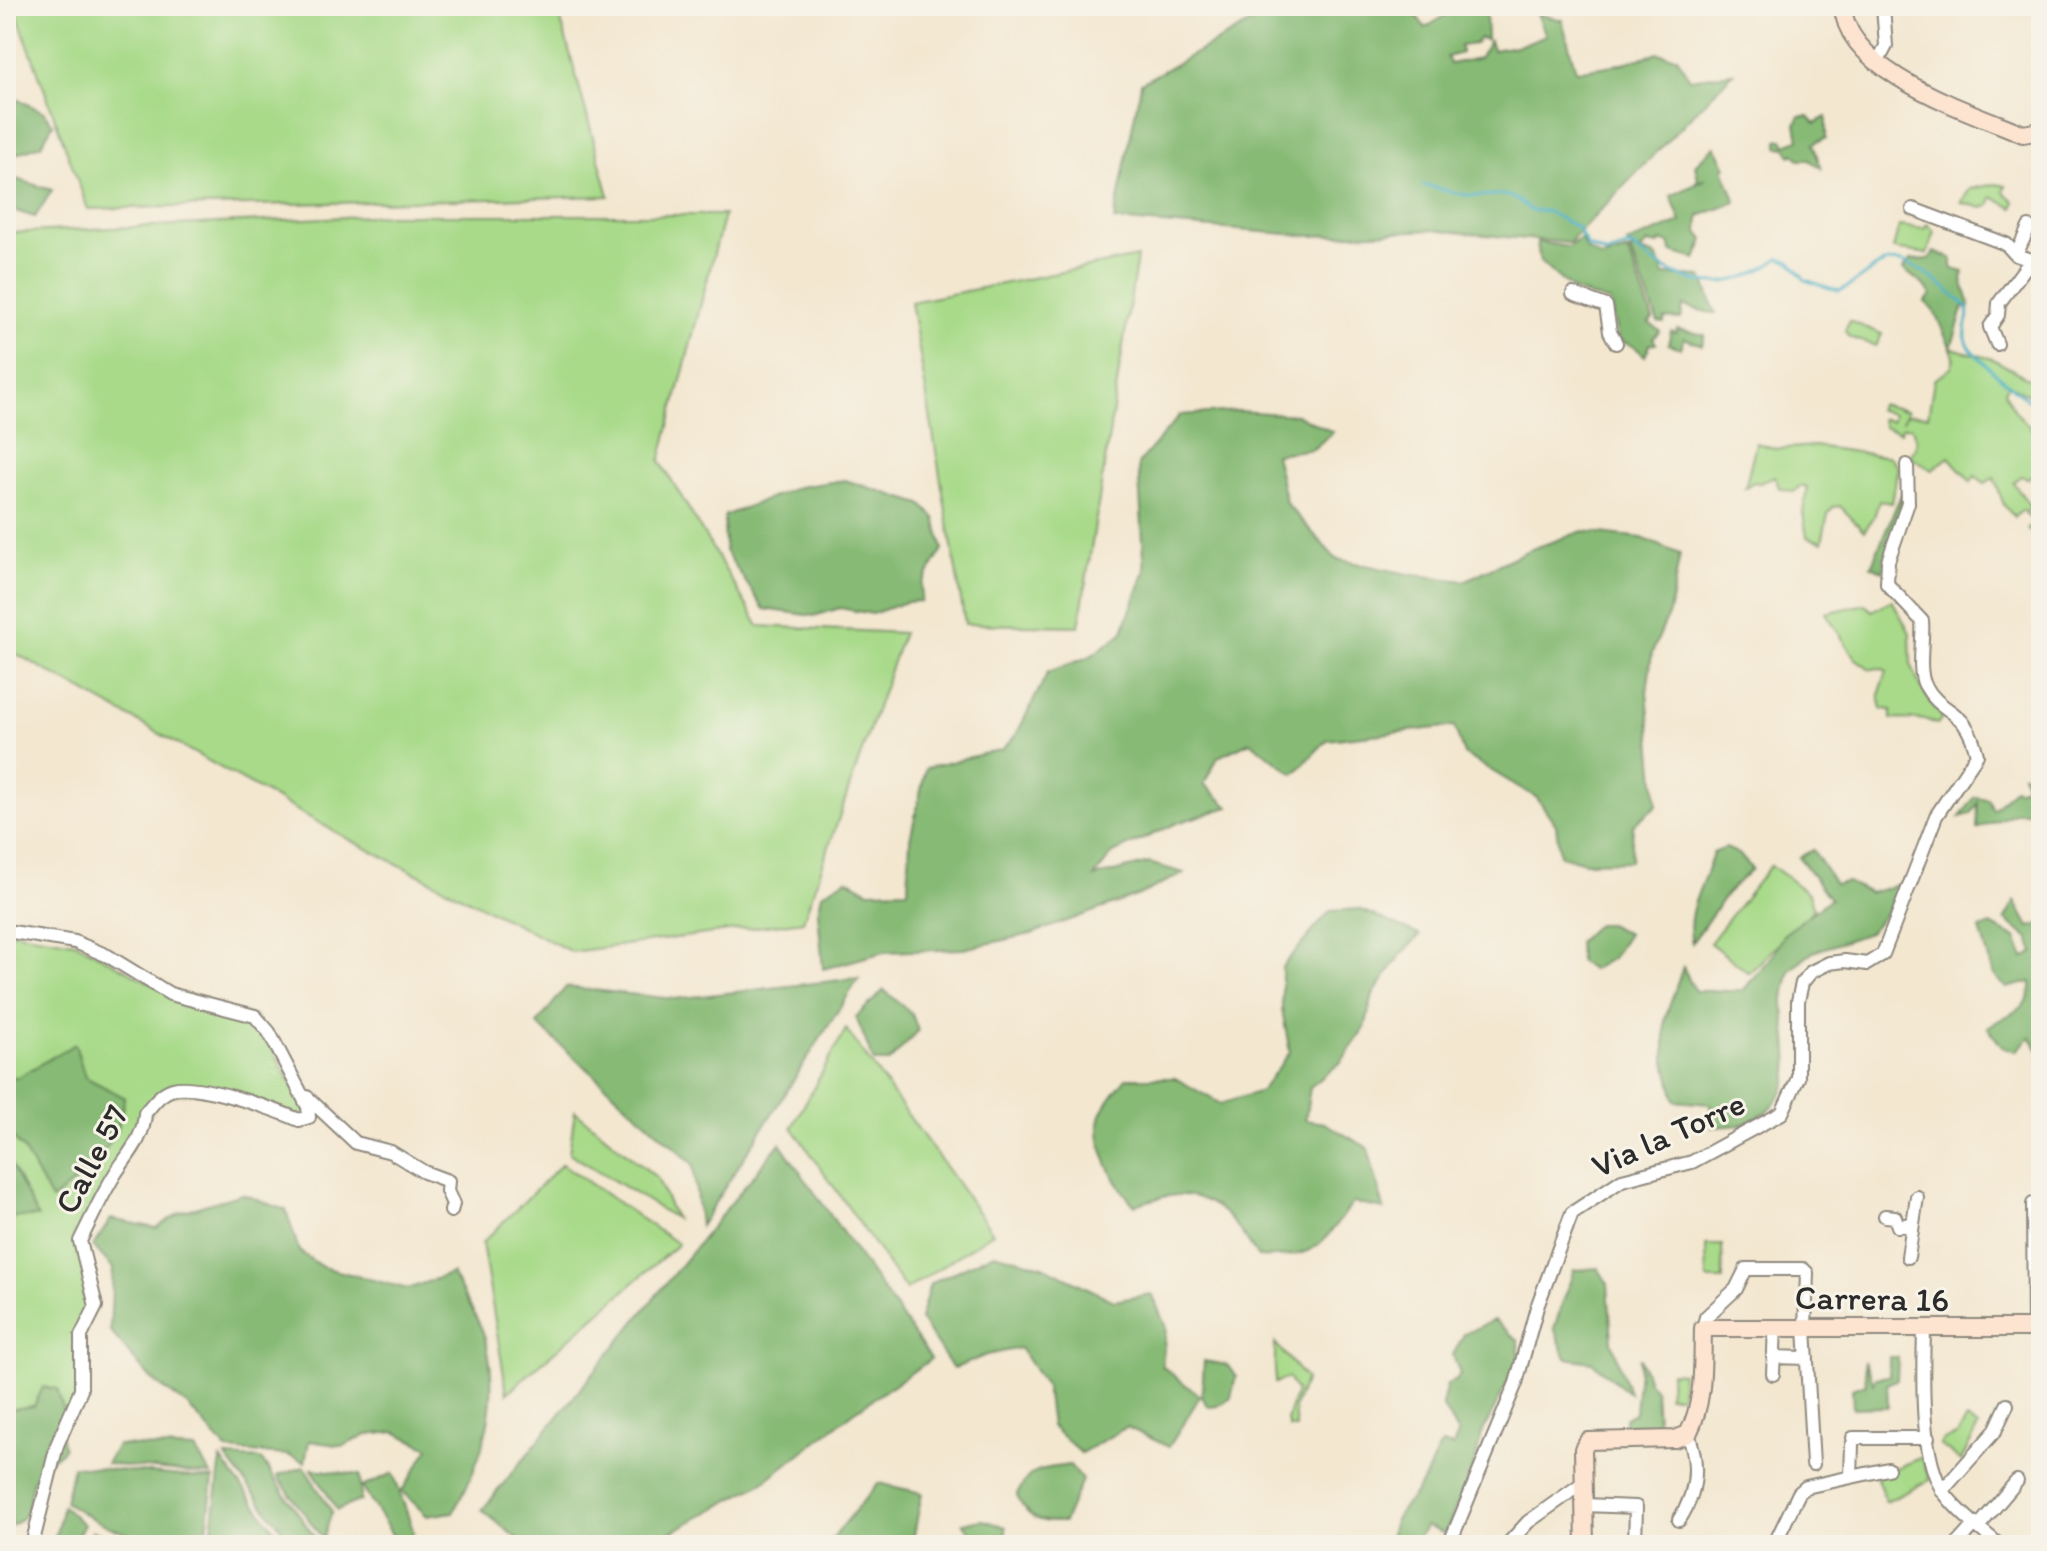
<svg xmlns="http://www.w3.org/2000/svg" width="2047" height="1551" font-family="Itim,sans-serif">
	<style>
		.green { fill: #a8da89; stroke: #6a825a; stroke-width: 2 }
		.forest { fill: #86ba75; stroke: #587250; stroke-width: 2 }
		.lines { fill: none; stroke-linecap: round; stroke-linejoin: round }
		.stream { stroke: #49b1c8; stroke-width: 3 }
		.street-casing { stroke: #8f897e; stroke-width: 16 }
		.secondary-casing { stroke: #8f897e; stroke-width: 20 }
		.street { stroke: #fff; stroke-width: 12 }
		.secondary { stroke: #fde4d1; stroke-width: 16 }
		.labels { text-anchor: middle; stroke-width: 6; stroke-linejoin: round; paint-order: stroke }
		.street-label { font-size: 34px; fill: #2b2b2b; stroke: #f7f3e8 }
	</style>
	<rect width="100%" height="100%" fill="#f7f3e8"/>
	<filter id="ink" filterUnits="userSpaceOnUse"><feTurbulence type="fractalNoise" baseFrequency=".0125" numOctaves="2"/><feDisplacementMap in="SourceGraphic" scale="16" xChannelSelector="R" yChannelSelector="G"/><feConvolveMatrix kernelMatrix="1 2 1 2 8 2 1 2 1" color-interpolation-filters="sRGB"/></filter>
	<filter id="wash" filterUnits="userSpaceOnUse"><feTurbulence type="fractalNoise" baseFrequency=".006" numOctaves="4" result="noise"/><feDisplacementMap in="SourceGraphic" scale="32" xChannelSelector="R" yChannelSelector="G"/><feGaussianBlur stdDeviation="1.8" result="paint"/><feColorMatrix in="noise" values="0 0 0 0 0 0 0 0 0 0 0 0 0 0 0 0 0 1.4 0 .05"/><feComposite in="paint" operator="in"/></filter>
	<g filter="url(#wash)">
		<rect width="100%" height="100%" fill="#f3e7d0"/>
		<path class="green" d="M14 6H557L609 196 88 209Z
			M1996 184 2006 186 2003 191 2015 201 2013 208 1992 197 1989 206 1982 208 1961 202 1970 189Z
			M389 215H724L660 461 759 626 903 633 803 921 572 952 350 840 6 648V233Z
			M1927 224 1935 232 1927 254 1893 249 1899 226 1924 229Z
			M1137 257 1079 626 965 624 911 302Z
			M1849 321 1882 334 1876 346 1849 337 1845 331Z
			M1951 348 1993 359 2031 380 2041 376V386L2032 397 2009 384 2005 391C2011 410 2023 420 2037 434L2041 432V500L2032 476 2027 479 2022 476 2013 482 2030 506 2026 513 2038 526 2041 524V543L2027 529 2033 522 2023 510 2014 517 2004 505 1994 478 1985 483 1975 476 1971 482 1949 457 1932 470 1909 456C1918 447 1918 438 1912 427H1902L1901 432 1884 427 1881 419 1892 421 1893 414 1878 410 1880 404 1907 411 1902 422 1907 414 1928 416 1934 380 1951 368 1954 357Z
			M1756 443 1778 449 1814 446 1890 457 1898 466 1892 503 1879 501 1874 517 1864 531 1840 506 1833 507 1828 514 1822 542 1807 537 1803 513 1807 488 1800 486 1794 492 1779 488 1775 476 1760 483 1753 482 1745 488Z
			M1892 600 1910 633 1911 663 1920 686 1942 718 1937 724 1927 720 1891 719 1892 710 1882 709 1879 695 1887 671 1881 668 1870 669 1855 658 1826 613 1865 604 1872 611Z
			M1771 865 1809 894 1814 909 1749 973 1710 943Z
			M6 931 75 942 170 994 255 1016 309 1117 202 1092 160 1096 80 1241 96 1306 81 1337V1390L65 1417 57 1389 43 1388 34 1406 6 1410Z
			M846 1029 993 1233 906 1290 792 1127Z
			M575 1111 657 1178 675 1218 569 1153Z
			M562 1164 678 1244 507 1393 482 1243Z
			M1706 1245H1722L1723 1280H1707Z
			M1275 1343 1306 1379 1294 1407 1296 1428H1289L1287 1420 1296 1391 1288 1378 1275 1383Z
			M1671 1372 1682 1373 1681 1396H1668Z
			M1967 1419 1978 1427 1961 1461 1940 1445 1943 1440 1957 1436Z
			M1922 1457 1930 1480 1886 1502 1876 1476Z"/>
		<path class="forest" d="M1282 6H1400L1403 11 1427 6 1417 16 1425 28 1461 6H1501L1486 12 1487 40 1480 38 1475 44 1460 46 1461 53 1447 57 1450 64 1479 58 1490 41 1493 50 1521 45 1546 35 1537 14 1562 20 1576 71 1620 64 1658 53 1677 57 1690 79 1733 73 1569 243 1433 230 1312 236 1114 220 1141 83Z
			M6 94 44 112 53 124 41 145 16 154 6 152Z
			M1800 116H1809L1815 123 1826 117V138L1813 144 1821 168 1809 160H1800L1794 153 1791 156 1786 148 1778 147V140L1783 139 1786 145 1799 140 1796 124Z
			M1715 146 1726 167 1723 169 1736 202 1699 216 1698 232 1704 240 1696 259 1671 252 1670 244 1661 241 1658 245 1648 243 1640 251 1656 256 1664 275 1702 277 1716 314 1683 306 1681 319 1665 318 1664 323 1658 322 1630 250H1635L1627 243 1681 222 1671 196 1706 179 1694 184 1698 179 1695 165Z
			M6 176 52 190 35 217 6 208Z
			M1581 238 1586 249 1602 258 1628 251 1653 319 1649 323 1660 331 1653 338 1656 344H1650L1645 356 1635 347 1618 340 1610 302 1574 291 1540 262 1537 242 1568 247Z
			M1934 252 1952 258V269L1964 272 1962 280 1970 305 1967 310 1964 306 1951 348 1933 309 1925 302 1931 295 1926 287 1903 269 1911 260 1929 259Z
			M1677 329 1705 335 1702 345 1684 338 1681 348 1668 344 1671 331 1676 333Z
			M1238 411 1297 415 1333 432 1313 449 1275 454 1286 503 1336 559 1408 574 1464 581 1529 550 1583 531 1642 538 1680 554 1669 613 1652 653 1647 692 1657 805 1633 825 1631 861 1585 862 1560 855 1556 825 1537 798 1464 754 1454 726 1327 740 1294 774 1250 742 1218 757 1204 784 1229 807 1177 823 1113 853 1094 877 1149 863 1184 873 1139 895 1031 934 963 949 884 952 823 969 818 912 822 894 847 879 869 891 908 890 910 839 926 768 1003 749 1016 735 1048 672 1091 656 1122 633 1145 571 1138 464 1180 415Z
			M845 480 921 504 935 518 943 549 922 584 921 601 906 602 872 614 840 608 814 616 764 609 725 551 724 516 798 487Z
			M1904 488 1899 524 1882 571 1871 566Z
			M2041 761V812H2017L1977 829 1978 803 1971 814 1960 817 1975 797 1988 799 1993 810 2014 788 2017 790 2027 785 2022 774 2034 775Z
			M1726 848 1739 854 1752 869 1726 894 1692 943C1684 909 1705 884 1713 853Z
			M1813 850 1835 884 1847 882 1870 893 1901 884 1888 911 1869 933 1813 952 1790 970C1788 980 1784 991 1784 1001 1784 1049 1807 1094 1749 1122 1739 1127 1723 1126 1712 1127L1710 1104 1675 1101 1665 1058V1019L1683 967 1695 991H1743L1774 953 1783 935 1830 899 1799 857Z
			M2015 901 2029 927 2041 924V1069L2039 1050 2030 1037 2016 1051 2002 1047 1988 1027C2009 1013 2033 1009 2031 982L2006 988 1993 974 1980 929 1991 925 2016 938 2024 958 2034 952 2029 939 2005 919Z
			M1359 909 1420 935 1399 957 1373 995 1365 1028 1341 1062 1310 1087 1305 1120 1324 1123 1368 1148 1384 1209 1353 1203C1320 1246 1316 1259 1258 1257 1239 1228 1217 1193 1177 1195 1163 1195 1147 1202 1134 1205 1116 1184 1099 1156 1099 1127 1098 1110 1116 1091 1126 1078H1175L1221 1104 1261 1091 1290 1052 1282 1010V967L1330 911Z
			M1597 924H1608L1628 934 1612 958 1591 970 1579 961 1578 942Z
			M859 978 700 1226 693 1164 537 1024 566 987 674 999Z
			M884 990 912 1014 918 1031 889 1062H874L856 1017Z
			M75 1044 85 1077 124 1097C122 1144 86 1175 51 1200L23 1149 6 1130V1077H18Z
			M780 1143 931 1359 854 1412 762 1483 648 1545H525L482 1510Z
			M6 1163H10L38 1217H15L6 1225Z
			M242 1194 286 1210 299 1251 322 1267 408 1289 452 1273C463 1296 482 1322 487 1346 500 1403 483 1462 453 1512L427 1516 402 1491 429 1448 395 1432 367 1435 343 1446 309 1441 305 1462 287 1455 227 1450 188 1406 151 1379 110 1331 113 1268 93 1246 111 1219 156 1228 181 1212Z
			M994 1253 1043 1266 1114 1301 1152 1294 1166 1328 1162 1366 1200 1396 1169 1447 1127 1427 1081 1453 1051 1426 1046 1387 1020 1348 986 1355 953 1369 920 1319 930 1284Z
			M1598 1268 1608 1284 1612 1342 1629 1393 1592 1362 1566 1358 1554 1328 1574 1270Z
			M1494 1320 1518 1340 1519 1360 1482 1433 1475 1462 1445 1534 1426 1526 1413 1545H1392C1385 1514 1415 1502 1425 1478 1431 1466 1434 1455 1442 1444L1453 1447 1458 1434 1442 1405 1447 1384 1457 1380 1460 1374 1453 1355 1464 1334Z
			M1889 1357H1898L1897 1379 1887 1384 1888 1407 1853 1408 1852 1389 1866 1384 1864 1361 1874 1383 1876 1378 1889 1376Z
			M1640 1358 1648 1381 1655 1390 1658 1434H1625V1418L1635 1413Z
			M1204 1361 1227 1365 1236 1376 1231 1397 1218 1406 1209 1407 1202 1397Z
			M43 1387 57 1389 65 1417 61 1434 64 1449C55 1457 41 1466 35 1476 23 1500 40 1513 6 1528V1410L34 1406Z
			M117 1445 195 1449 211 1475 106 1464Z
			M226 1457 261 1459 320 1545H294Z
			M221 1459 286 1545H210Z
			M1070 1465 1082 1480 1064 1522C1040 1523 1027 1519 1017 1496 1028 1467 1041 1469 1070 1465Z
			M73 1466 213 1479 205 1545C148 1545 112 1533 65 1502Z
			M304 1467 332 1512 323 1539 277 1476Z
			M312 1469 360 1475 361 1500 337 1510Z
			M393 1473 414 1533 398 1544 362 1487Z
			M878 1483 922 1493 912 1545H827Z
			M63 1506 84 1525 71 1545H53Z
			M983 1520 1006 1527V1545H972L974 1537 963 1523Z
			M92 1531 142 1545H93Z"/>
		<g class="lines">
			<path class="stream" d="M1423 185C1438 188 1453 193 1467 195 1497 199 1504 185 1531 211H1547L1578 228 1587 246 1607 254 1630 246C1682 284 1721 300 1779 258L1791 262 1805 280 1839 291C1856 285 1873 265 1887 262 1914 256 1949 291 1967 307 1970 318 1964 328 1966 339 1970 357 2025 397 2041 410"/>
		</g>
	</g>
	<g filter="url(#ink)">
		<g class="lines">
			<g class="street-casing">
				<path id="street" d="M1877 63 1886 46 1883 6
					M1913 209 2006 244 2016 255 2041 263
					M2016 255 2029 227
					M1573 294 1606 306 1610 332 1616 343
					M1997 344 1990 327 1998 315 1999 303 2031 260
					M6 931 75 942 108 956 170 994 255 1016 269 1032 307 1105
					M2033 1204 2034 1328
					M1885 1216 1895 1217 1898 1226 1912 1224
					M1908 1257 1917 1197
					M1703 1328 1706 1317 1736 1289 1746 1269H1803L1807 1273 1805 1328 1813 1464
					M1924 1330C1923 1372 1919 1459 1945 1494 1959 1513 1981 1529 1999 1545
					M1773 1357 1807 1358
					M1773 1374 1775 1327
					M1853 1438H1928
					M1851 1477 1852 1445
					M1942 1491 1995 1431 2007 1405
					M1584 1505 1636 1507 1635 1545
					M1679 1520C1697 1493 1700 1465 1688 1434
					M1978 1527 2017 1481
					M32 1545 57 1445 81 1390V1336L96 1306 80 1241C91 1219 102 1195 115 1174 128 1154 144 1138 145 1113 153 1104 160 1093 173 1089 198 1082 274 1109 299 1120L309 1117 307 1097 356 1143 391 1152 424 1172 448 1181 447 1191 453 1204 451 1211
					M1449 1545 1516 1383 1537 1307 1572 1213 1622 1180 1692 1162 1782 1113 1798 1078V1001L1802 983 1811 972 1829 963 1845 961 1867 964 1883 954 1936 816 1977 755C1965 704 1943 718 1925 685 1917 670 1924 638 1922 621L1887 584 1888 561 1908 503 1907 465
					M1507 1545 1528 1522 1583 1483
					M1774 1545 1799 1493 1806 1487 1888 1469
					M1956 1545 1975 1524"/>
			</g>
			<g class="secondary-casing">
				<path id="secondary" d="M1843 6C1845 73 1972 112 2023 134L2041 131
					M1585 1545 1583 1449 1588 1441 1675 1439 1688 1434C1705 1401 1702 1364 1703 1328H2041"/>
			</g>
			<use href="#street" class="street"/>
			<use href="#secondary" class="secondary"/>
		</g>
	</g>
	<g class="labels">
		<g class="street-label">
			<text transform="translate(1668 1134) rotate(-24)" y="12">Via la Torre</text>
			<text transform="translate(91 1159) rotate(-62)" y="12">Calle 57</text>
			<text transform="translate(1872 1298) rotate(1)" y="12">Carrera 16</text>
		</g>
	</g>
	<rect width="2047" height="1551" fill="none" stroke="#f7f3e8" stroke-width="32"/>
</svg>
